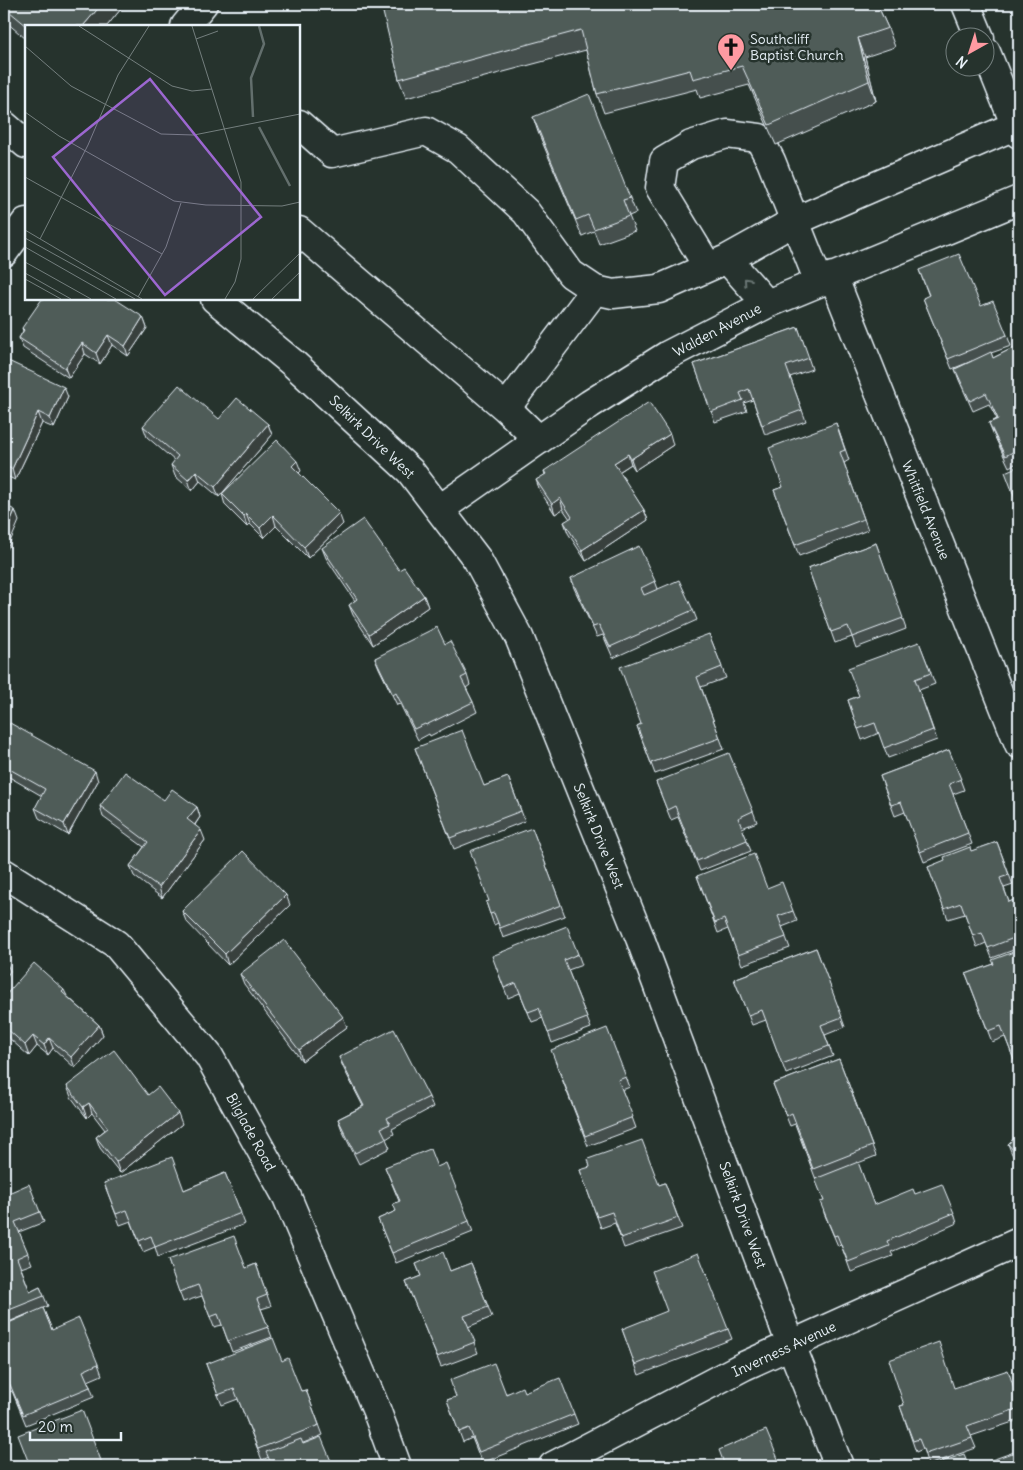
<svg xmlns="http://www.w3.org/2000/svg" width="1023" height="1470" font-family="Delius,sans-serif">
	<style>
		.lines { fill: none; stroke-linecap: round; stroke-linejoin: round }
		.minor-casing { stroke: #e8f1f8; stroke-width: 31 }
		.minor { stroke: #26332d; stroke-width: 28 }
		.wall { fill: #454f4d; stroke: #e8f1f8 }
		.shaded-wall { fill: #38403e; stroke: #e8f1f8 }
		.building { fill: #505c59; stroke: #e8f1f8 }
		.oneway { stroke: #6a7674 }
		.labels { text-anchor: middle; stroke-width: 5; stroke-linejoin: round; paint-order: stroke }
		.poi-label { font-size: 14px; fill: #e8f1f8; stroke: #26332d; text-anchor: start }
		.street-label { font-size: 14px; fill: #e8f1f8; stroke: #26332d }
		.inset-river { fill: none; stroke: #636f6d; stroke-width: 2.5 }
		.inset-road { fill: none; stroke: #747f7e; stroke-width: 1 }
		.view { fill: #9c67d0; fill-opacity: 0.15; stroke: #9c67d0; stroke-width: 2.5 }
		.inset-edge { fill: none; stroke: #e8f1f8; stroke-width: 2.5 }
	</style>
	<rect width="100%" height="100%" fill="#26332d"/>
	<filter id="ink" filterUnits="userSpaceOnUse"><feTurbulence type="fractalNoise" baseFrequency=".02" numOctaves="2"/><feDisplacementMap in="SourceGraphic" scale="10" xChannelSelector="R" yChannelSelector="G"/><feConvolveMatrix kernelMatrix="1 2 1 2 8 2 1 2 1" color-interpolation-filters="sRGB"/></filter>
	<g filter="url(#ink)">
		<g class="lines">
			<g class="minor-casing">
				<path id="minor" d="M966 4 980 38
					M185 26 203 4
					M986 52 1019 134
					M299 124 332 153 426 131 458 149 526 212 571 274 595 290 613 294 659 289 727 259 795 221 1019 124
					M4 125 26 144
					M299 231 506 408 539 440
					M4 252 26 222
					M727 259 767 304
					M708 267 660 188 664 161 691 145 727 134 759 138 771 161 819 282
					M833 276 1019 744
					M215 299 294 364 410 471 477 559 519 637 640 938 791 1345 839 1466
					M506 408 595 290
					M440 509 590 404 668 355 767 304 1019 200
					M4 873 116 944 209 1056 287 1197 376 1409 397 1466
					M553 1466 744 1366 1019 1242"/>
			</g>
			<use href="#minor" class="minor"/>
		</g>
		<path class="wall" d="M4 4H125L107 26H26V39L6 22 4 17Z
			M379 4H877L888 28 895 47 865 57 876 101 776 145 749 85 700 98 697 89 604 113 597 94 586 50 406 98 399 79 382 5H379Z
			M533 117 630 198 636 213 629 216 635 231 599 244 594 231 582 236 538 132Z
			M919 270 981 306 1007 335 1011 346 991 353 993 358 1019 345V462L1009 467 993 433 989 423 997 419 989 404 973 411 959 380 955 369 972 361 952 369 923 298 929 296Z
			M143 317 147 328 128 356 112 345 100 364 85 354 69 378 23 348 19 338 23 331 22 328Z
			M798 327 812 369 790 377 806 421 765 435 753 400 744 403 747 411 715 422 694 364Z
			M4 359 68 397 54 428 42 423 15 480 4 475Z
			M219 419 268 424 272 435 219 497 200 481 192 491 175 476 171 465 175 461 147 437 143 426Z
			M836 423 849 460 844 463 868 530 799 556 774 490 783 487Z
			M673 445 635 470 631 464 619 472 644 510 648 520 586 561 568 533 564 522 570 519 563 509 555 514 540 491 536 480 545 475 544 471Z
			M301 471 299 473 343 524 308 558 276 526 264 538 250 524 247 527 225 505 222 494Z
			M876 543 906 629 856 648 852 637 835 643 808 568Z
			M322 548 399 570 424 596 428 607 373 645 353 615 349 605 355 601 326 558Z
			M571 578 655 581 658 589 693 610 697 620 613 658 603 635 597 637 574 588Z
			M709 634 726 678 701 687 724 749 655 774 637 726 641 724Z
			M919 642 935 684 919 690 937 740 888 758 879 733 862 740 848 700 859 696Z
			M445 644 467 675 470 685 466 688 473 702 477 712 430 736 429 734 418 740 400 704 397 705 379 668 375 658Z
			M4 735 98 781 68 835 39 818 35 808 42 796 4 774Z
			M415 748 484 786 508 777 525 821 454 849Z
			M949 750 964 790 953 794 972 844 924 862 905 812 895 816 880 776Z
			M656 782 753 811 757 822 742 828 751 851 700 871 678 817 671 820Z
			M164 800 197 807 200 817 195 825 205 840 162 898 134 876 130 866 144 847 103 817 100 806Z
			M532 828 565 916 503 938 498 923 494 925 486 902 489 901Z
			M997 842 1013 885 1004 888 1009 902 1019 898V948L992 958 986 943 977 947 965 914 948 919 928 867Z
			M697 876 767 888 793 911 797 921 782 927 790 948 742 965 728 929 718 933Z
			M290 905 228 965 186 921 182 911Z
			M816 948 845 1027 825 1035 833 1056 786 1074 766 1020 752 1025 734 979Z
			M1019 950V1070H1018L1005 1037 992 1042 966 974 994 964Z
			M578 954 582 965 568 970 591 1028 552 1043 543 1018 532 1022 520 993 508 998 496 967Z
			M240 974 343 1017 347 1027 302 1061 244 984Z
			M64 990 67 996 99 1025 103 1035 75 1068 53 1048 48 1055 37 1046 29 1056 10 1039 8 1032 4 1029V997Z
			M339 1057 429 1097 433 1107 392 1129 394 1134 386 1139 390 1148 359 1164 342 1130 338 1119 363 1106 343 1067Z
			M839 1059 876 1156 858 1163 874 1205 915 1194 954 1213 957 1223 891 1252 893 1256 851 1272 841 1245 838 1246 824 1213V1201L795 1124 790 1126 773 1084Z
			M555 1061 626 1077 630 1087 622 1090 636 1128 588 1146Z
			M67 1086 148 1095 182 1124 120 1173 100 1148 96 1137 105 1130 92 1113 87 1118 71 1097Z
			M1019 1134V1163L1012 1154 1008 1144Z
			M385 1167H437L469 1221 473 1232 396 1263 378 1219 396 1211 399 1201Z
			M580 1170 659 1185 665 1183 682 1228 624 1248 615 1223 601 1228Z
			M225 1173 245 1224 158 1257 155 1247 143 1252 131 1221 120 1225 104 1183 184 1190Z
			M4 1195 40 1212 44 1222 19 1232 32 1264 21 1268 30 1292 40 1287 48 1306 43 1308 52 1330 98 1364 102 1375 88 1381 94 1397 26 1425 12 1391 4 1394V1325L30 1313 4 1324Z
			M168 1260 246 1268 256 1264 271 1306 261 1309 272 1337 232 1352 222 1325 214 1327 202 1296 183 1302Z
			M471 1263 492 1317 468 1327 478 1353 441 1367 406 1282 421 1276 416 1264 450 1271Z
			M622 1329H728L732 1339 639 1375Z
			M282 1361 301 1391 306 1390 323 1435 262 1460 238 1399 222 1405 206 1364Z
			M955 1388 1019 1402V1420L971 1436 976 1448 928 1465 923 1449 916 1452 900 1406Z
			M524 1392 574 1414 578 1424 482 1463 472 1438 463 1442 447 1400 456 1397Z"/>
		<path class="shaded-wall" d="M102 4H125L107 26H83Z
			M858 38 865 57 876 101 869 81Z
			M143 317 147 328 128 356 125 346Z
			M108 335 112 345 100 364 96 353Z
			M82 343 85 354 69 378 65 368Z
			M64 387 68 397 54 428 50 418Z
			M38 412 42 423 15 480 12 469Z
			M268 424 272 435 219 497 215 487Z
			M670 434 673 445 635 470 631 459Z
			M628 454 631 464 617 473 614 463Z
			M297 461 301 471 296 476 292 466Z
			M196 471 200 481 192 491 188 480Z
			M560 498 563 509 555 514 552 504Z
			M15 510 19 521 4 556V537Z
			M644 510 648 520 586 561 582 550Z
			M339 513 343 524 308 558 304 547Z
			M246 514 250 524 247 527 244 516Z
			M273 515 276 526 264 538 260 528Z
			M424 596 428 607 373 645 369 634Z
			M95 771 98 781 68 835 64 824Z
			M197 807 200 817 191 830 187 819Z
			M201 830 205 840 162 898 159 887Z
			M286 895 290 905 228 965 225 954Z
			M6 961 10 971 4 981V964Z
			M343 1017 347 1027 302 1061 299 1050Z
			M99 1025 103 1035 75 1068 71 1057Z
			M33 1036 37 1046 29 1056 25 1045Z
			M49 1038 53 1048 48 1055 44 1045Z
			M89 1103 92 1113 87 1118 83 1107Z
			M178 1113 182 1124 120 1173 116 1162Z"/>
		<path class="building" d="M4 4H102L83 26H27L4 7Z
			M381 4H877L888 28 858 38 869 81 769 125 742 66 693 79 690 70 597 94 581 30 399 79Z
			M589 94 630 198 623 200 629 216 594 229 588 215 576 220 533 117Z
			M959 254 981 306 993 301 1007 335 948 359 923 298 929 295 919 270Z
			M42 299H115L143 317 125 346 108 335 96 353 82 343 65 368 19 338 24 330 22 328Z
			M798 327 809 358 786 366 802 410 762 425 749 389 740 393 743 400 711 412 694 364Z
			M1019 345V449L1005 456 989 423 998 419 986 393 970 401 955 369 991 352 993 358Z
			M4 359 64 387 50 418 38 412 12 469 4 466Z
			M179 385 219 419 237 398 268 424 215 487 196 471 188 480 171 465 178 456 143 426Z
			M649 402 670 434 631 459 628 454 614 463 644 510 582 550 564 522 572 517 560 498 552 504 536 480 546 474 544 471Z
			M836 423 845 450 840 452 864 519 795 545 774 490 783 487 769 448Z
			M277 440 297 461 292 466 339 513 304 547 273 515 260 528 246 514 244 516 222 494Z
			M1019 466V523L1013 508 1018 506 1005 472Z
			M4 505 15 510 4 537Z
			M363 519 399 570 404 567 424 596 369 634 349 605 357 599 322 548Z
			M876 543 903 618 852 637 848 626 831 632 808 568Z
			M639 546 655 581 641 588 644 595 679 580 693 610 610 647 599 625 593 627 571 578Z
			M437 627 445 644 450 641 467 675 461 678 473 702 426 725 425 724 414 729 396 693 393 695 375 658Z
			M709 634 722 667 697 677 720 738 651 763 637 726 641 724 620 667Z
			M919 642 931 673 915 679 933 730 884 748 875 723 858 729 848 700 859 696 848 668Z
			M10 723 95 771 64 824 35 808 45 789 4 766V735Z
			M462 730 484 786 508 777 521 811 450 838 415 748Z
			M949 750 961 779 949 784 968 833 920 852 901 802 891 805 880 776Z
			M729 753 753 811 738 818 747 840 697 861 675 806 667 810 656 782Z
			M125 772 164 800 172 789 197 807 187 819 201 830 159 887 130 866 148 842 100 806Z
			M532 828 561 905 500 928 494 913 490 914 486 902 489 901 470 851Z
			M997 842 1009 875 1000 878 1009 902 1019 898V936L988 948 982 933 973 936 961 903 944 909 928 867 945 860 944 857 970 847 971 851Z
			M243 851 286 895 225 954 182 911Z
			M754 854 767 888 782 882 793 911 778 916 786 937 738 955 724 919 715 923 697 876Z
			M567 926 578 954 564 960 587 1018 548 1033 539 1008 528 1012 516 983 504 988 492 956Z
			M284 940 343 1017 299 1050 240 974Z
			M816 948 842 1017 821 1025 829 1046 782 1064 762 1010 748 1015 734 979Z
			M1019 950V1058L1014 1060 1001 1026 988 1031 966 974 994 964 992 960Z
			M34 963 64 990 62 992 99 1025 71 1057 49 1038 44 1045 33 1036 25 1045 6 1028 9 1026 4 1022V997Z
			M607 1028 626 1077 618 1080 633 1117 585 1136 551 1050Z
			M394 1029 429 1097 387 1118 390 1124 381 1128 386 1138 355 1153 338 1119 364 1106 339 1057Z
			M114 1050 148 1095 158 1087 178 1113 116 1162 96 1137 108 1128 89 1103 83 1107 67 1086Z
			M839 1059 872 1146 813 1169 792 1113 786 1116 773 1084Z
			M1019 1134V1157L1008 1144Z
			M642 1140 659 1185 665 1183 678 1218 621 1238 612 1212 597 1217 580 1170 590 1167 588 1159Z
			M430 1149 437 1167 446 1163 469 1221 392 1253 378 1219 396 1211 393 1204 400 1201 385 1167Z
			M172 1157 184 1190 225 1173 241 1213 155 1247 151 1236 139 1241 127 1210 116 1214 104 1183Z
			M858 1162 874 1205 913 1189 915 1194 942 1184 954 1213 887 1241 889 1246 848 1262 837 1235 834 1236 820 1202 824 1201 815 1179Z
			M29 1184 40 1212 15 1222 28 1253 17 1258 30 1292 40 1287 44 1296 4 1312V1195Z
			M234 1236 246 1268 256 1264 267 1295 257 1299 268 1327 228 1341 218 1314 210 1317 198 1285 179 1292 168 1260Z
			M443 1252 450 1271 471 1263 488 1307 464 1316 475 1342 437 1357 406 1282 421 1276 416 1264Z
			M698 1253 728 1329 635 1365 622 1329 667 1311 652 1271Z
			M43 1308 52 1330 79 1318 98 1364 83 1371 90 1387 23 1415 8 1380 4 1382V1325Z
			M273 1338 282 1361 288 1358 301 1391 306 1390 319 1425 258 1449 234 1389 218 1395 206 1364Z
			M939 1342 954 1388 1008 1370 1019 1403V1408L967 1426 972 1438 925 1454 919 1439 913 1441 900 1406 904 1405 889 1360Z
			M494 1363 506 1394 522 1387 524 1392 560 1378 574 1414 479 1452 469 1428 459 1432 447 1400 456 1397 450 1380Z
			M82 1410 103 1466H30L18 1435Z
			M766 1430 781 1466H725L719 1450Z
			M321 1437 333 1466H272L266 1452 301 1439 303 1444Z
			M1017 1451 1019 1456V1466H975Z
			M964 1454 969 1466H930Z
			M696 1461 698 1466H682Z"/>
		<defs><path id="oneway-chevron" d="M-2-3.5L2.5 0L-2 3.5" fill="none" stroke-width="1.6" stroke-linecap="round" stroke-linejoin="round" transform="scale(1.25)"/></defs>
		<use class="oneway" href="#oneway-chevron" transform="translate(747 281) rotate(-131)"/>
	</g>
	<defs>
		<g id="church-pin" transform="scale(1.4375)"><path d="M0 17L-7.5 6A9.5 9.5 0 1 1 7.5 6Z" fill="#ff9aa2" stroke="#26332d"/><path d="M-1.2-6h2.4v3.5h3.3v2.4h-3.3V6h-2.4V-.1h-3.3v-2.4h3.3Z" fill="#111"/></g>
	</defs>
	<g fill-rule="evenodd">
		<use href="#church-pin" x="731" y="47"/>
	</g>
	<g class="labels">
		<g class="poi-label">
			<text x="750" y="44">Southcliff<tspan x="750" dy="16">Baptist Church</tspan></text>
		</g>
		<g class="street-label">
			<text transform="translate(717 330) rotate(-28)" y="5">Walden Avenue</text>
			<text transform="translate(372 437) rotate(44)" y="5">Selkirk Drive West</text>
			<text transform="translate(926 510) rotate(68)" y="5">Whitfield Avenue</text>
			<text transform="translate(599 836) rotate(68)" y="5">Selkirk Drive West</text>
			<text transform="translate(251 1132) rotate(61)" y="5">Bilglade Road</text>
			<text transform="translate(743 1215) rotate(70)" y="5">Selkirk Drive West</text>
			<text transform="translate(784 1349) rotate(-25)" y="5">Inverness Avenue</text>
		</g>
	</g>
	<g transform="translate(25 25)">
		<rect width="275" height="275" fill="#26332d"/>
		<path class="inset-river" d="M228 92 226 53 239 19 234 1M234 102 265 161"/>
		<path class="inset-road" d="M54 1 147 61 167 66 187 64M167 1 216 157V234L210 257 200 274M171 14 193 6M0 21 46 61 136 109 169 110 275 89M0 87 34 111 149 176 181 180 257 181 275 177M0 152 137 229M0 205 117 274M0 213 110 274M15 214 63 120 93 50 124 1M0 222 91 274M0 237 66 274M0 248 46 274M0 254 36 274M113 272 141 222 156 178M228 274 275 228M247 274 275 247"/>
		<path class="view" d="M125 54 236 192 140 270 28 132Z"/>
		<rect width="275" height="275" class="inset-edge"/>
	</g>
	<rect width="1023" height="1470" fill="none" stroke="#26332d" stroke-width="20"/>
	<rect x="10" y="10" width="1003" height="1450" fill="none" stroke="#e8f1f8" stroke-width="2" filter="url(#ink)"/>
	<g transform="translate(970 52) rotate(219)"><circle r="24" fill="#26332d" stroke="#747f7e"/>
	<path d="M0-4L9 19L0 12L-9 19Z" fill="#ff9aa2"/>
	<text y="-8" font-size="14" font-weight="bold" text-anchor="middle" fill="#e8f1f8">N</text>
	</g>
	<path d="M30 1432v8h91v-8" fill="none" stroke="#e8f1f8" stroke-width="2.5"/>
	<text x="38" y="1432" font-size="15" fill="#e8f1f8" stroke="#26332d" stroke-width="4" paint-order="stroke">20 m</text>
</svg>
